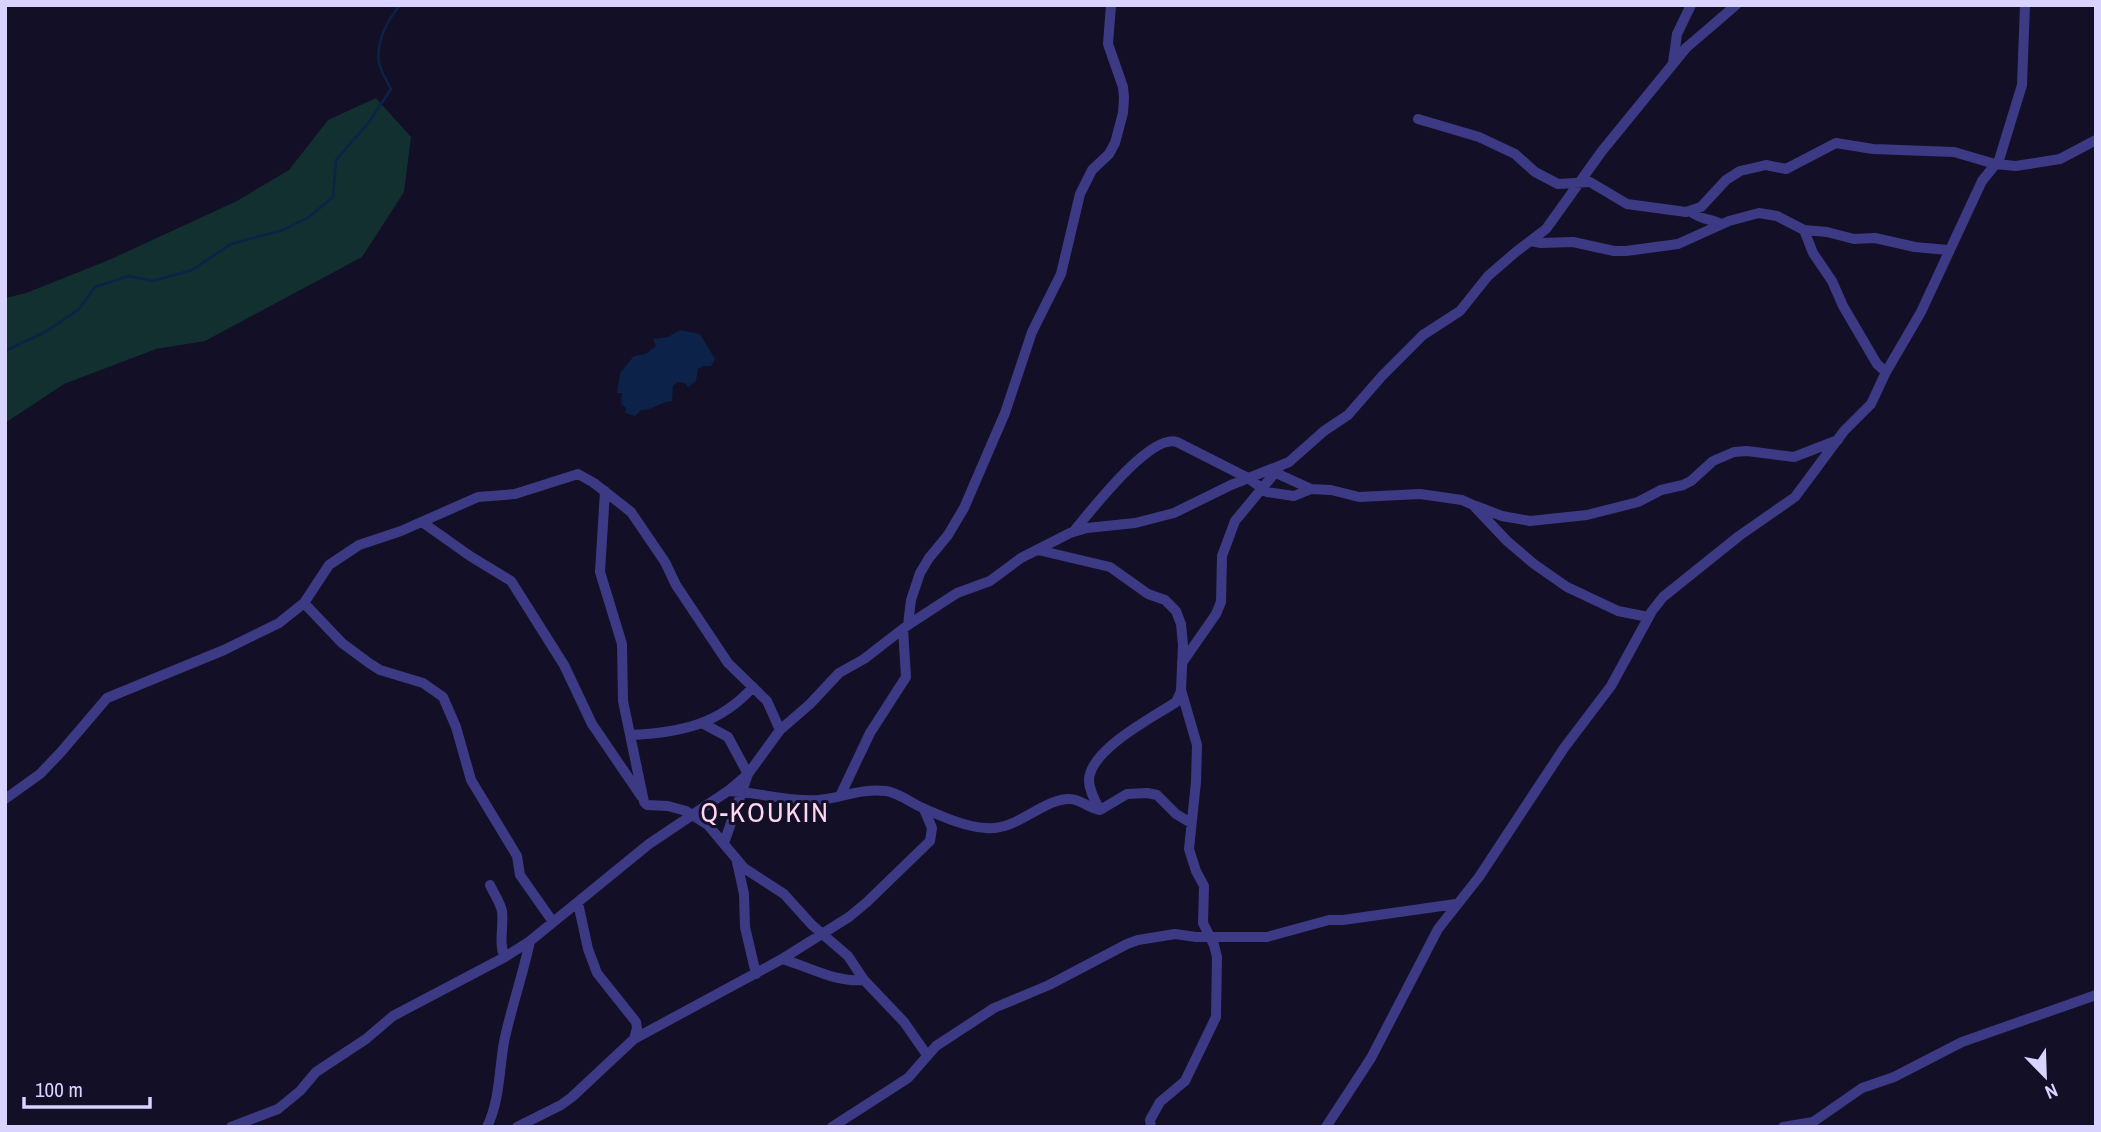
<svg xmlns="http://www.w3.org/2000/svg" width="2101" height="1132" font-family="'Archivo Narrow',sans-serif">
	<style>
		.green { fill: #12302f }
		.water { fill: #0c2248 }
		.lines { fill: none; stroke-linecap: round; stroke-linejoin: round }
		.stream { stroke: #0c2248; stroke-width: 2.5 }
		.minor { stroke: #3d3a85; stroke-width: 10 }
		.labels { text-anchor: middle; stroke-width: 6; stroke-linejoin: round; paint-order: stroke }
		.quarter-label { font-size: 28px; letter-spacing: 2px; fill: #ffd6f0; stroke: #130f26 }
	</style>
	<rect width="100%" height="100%" fill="#130f26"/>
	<path class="green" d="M376 98 411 137 404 192 362 257 205 341 156 349 64 384 5 423V298L26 293 109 260 237 201 289 170 328 120Z"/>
	<path class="water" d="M680 330 700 334 715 359 711 366H704L698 369 696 381 688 387 685 383 677 382 673 386 672 401C660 402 653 410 641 410L635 416 625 413 626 408 621 403 622 393H617L620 373 634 356 646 354 656 346 653 339 668 337Z"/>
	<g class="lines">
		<path class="stream" d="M5 351 47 331 79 309 95 287 129 276 153 281 192 270 231 244 283 230 309 217 333 197 336 160 369 122 391 89C387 81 381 72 379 63 376 41 387 21 400 5"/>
		<path class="minor" d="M1673 63 1677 34 1691 5
			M1418 119 1479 137 1515 154 1535 172 1558 184 1590 182 1627 204 1686 212 1701 207 1726 180 1740 171 1766 165 1786 169 1836 143 1873 149 1954 152 1995 164 2016 166 2060 159 2096 140
			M1690 211C1702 221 1710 218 1721 224
			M1804 230 1813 253 1832 281 1843 306 1877 364 1886 372
			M1531 241 1541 243 1573 242 1614 251H1626L1678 244 1729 221 1759 213 1777 216 1804 230 1827 232 1854 239 1875 238 1915 247 1948 250
			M1276 473 1311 489 1331 490 1359 497 1420 494 1462 500 1473 505 1507 541 1534 564 1567 587 1618 611 1648 617
			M605 491 600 572 622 644 623 701 644 802 647 805 668 806 686 811 708 825 744 868 784 894 812 925 848 956 864 980 904 1022 927 1055
			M1476 506 1502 516 1530 521 1587 515 1638 502 1661 490 1683 485 1691 481 1713 461 1734 452 1747 451 1794 457 1838 440
			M422 522 470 556 511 581 564 665 592 724 641 796
			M1073 532C1091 511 1150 433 1177 442L1248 478 1267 492 1294 496 1311 489
			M1038 550 1110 567 1148 594 1165 600 1176 611 1181 624 1183 645 1181 690 1197 745 1196 782 1189 849 1196 871 1204 886 1203 923 1214 945 1217 957 1216 1017 1185 1081 1160 1102 1150 1120 1151 1127
			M304 603 342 643 369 663 380 670 423 683 443 697 456 727 471 780 517 856 520 875 553 922
			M908 625 911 600 920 573 929 558 948 535 964 508 1005 413 1032 332 1061 274 1080 194 1092 170 1109 154 1115 143 1123 113 1124 98 1123 87 1108 44 1111 5
			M1182 663 1216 614 1221 602 1222 556 1235 521 1279 468
			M702 723 728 737 748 774 724 843
			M630 735C679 733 719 725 753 687
			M728 791C758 792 787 802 818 800 840 798 862 788 886 791 900 793 912 804 925 809 943 817 966 827 986 828 1017 831 1044 798 1070 799 1081 799 1089 809 1100 810L1127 794 1147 793 1157 795 1176 814 1191 823
			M841 794 870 733 906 677 903 629
			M5 799 40 774 61 752 107 698 224 650 279 623 304 603 329 565 359 545 401 531 478 497 515 494 578 474 594 483 631 512 665 562 676 585 728 663 767 701 780 730
			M1100 810C1095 801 1089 790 1089 780 1090 749 1154 717 1176 702L1181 691
			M737 862 744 894 745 927 756 974
			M490 885C494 894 500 902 502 911 504 926 498 945 505 957
			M578 903 588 949 597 973 636 1022 637 1028 634 1039
			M782 959C810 967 836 983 864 980
			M231 1127 278 1109 300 1091 316 1072 366 1039 393 1016 505 957 530 941 649 844 728 791 748 774 780 730 810 704 839 673 864 659 908 625 957 593 990 581 1021 558 1070 533 1087 528 1135 523 1174 513 1231 485 1289 462 1324 431 1348 415 1382 376 1423 335 1460 311 1488 276 1517 251 1546 229 1602 151 1686 48 1736 5
			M487 1127C500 1100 499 1070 504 1042 511 1008 523 975 530 941
			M517 1127 561 1105 572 1097 634 1039 782 959 849 917 867 902 930 841 932 828 924 809
			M832 1127 908 1078 936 1046 994 1008 1049 985 1127 944 1138 940 1175 934 1196 937H1267L1329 920H1343L1456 904
			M1326 1127 1371 1058 1438 929 1479 877 1564 748 1611 686 1652 611 1663 597 1739 536 1795 497 1844 431 1871 404 1886 372 1921 312 1982 181 1999 160 2022 85 2025 5
			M1783 1127 1813 1122 1862 1088 1894 1077 1962 1042 2096 995"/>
	</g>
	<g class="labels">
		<g class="quarter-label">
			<text x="765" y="822">Q-KOUKIN</text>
		</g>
	</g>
	<rect width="2101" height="1132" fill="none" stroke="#d9d4ff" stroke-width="14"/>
	<g transform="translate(2045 1076) rotate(157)" stroke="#130f26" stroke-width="5" paint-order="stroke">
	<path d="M0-5L12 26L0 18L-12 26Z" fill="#d9d4ff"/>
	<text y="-10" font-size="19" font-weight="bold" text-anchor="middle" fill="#d9d4ff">N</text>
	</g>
	<path d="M24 1097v10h126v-10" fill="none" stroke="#d9d4ff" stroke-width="3.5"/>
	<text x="35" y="1097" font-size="21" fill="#d9d4ff" stroke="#130f26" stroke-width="5" paint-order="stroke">100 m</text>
</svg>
